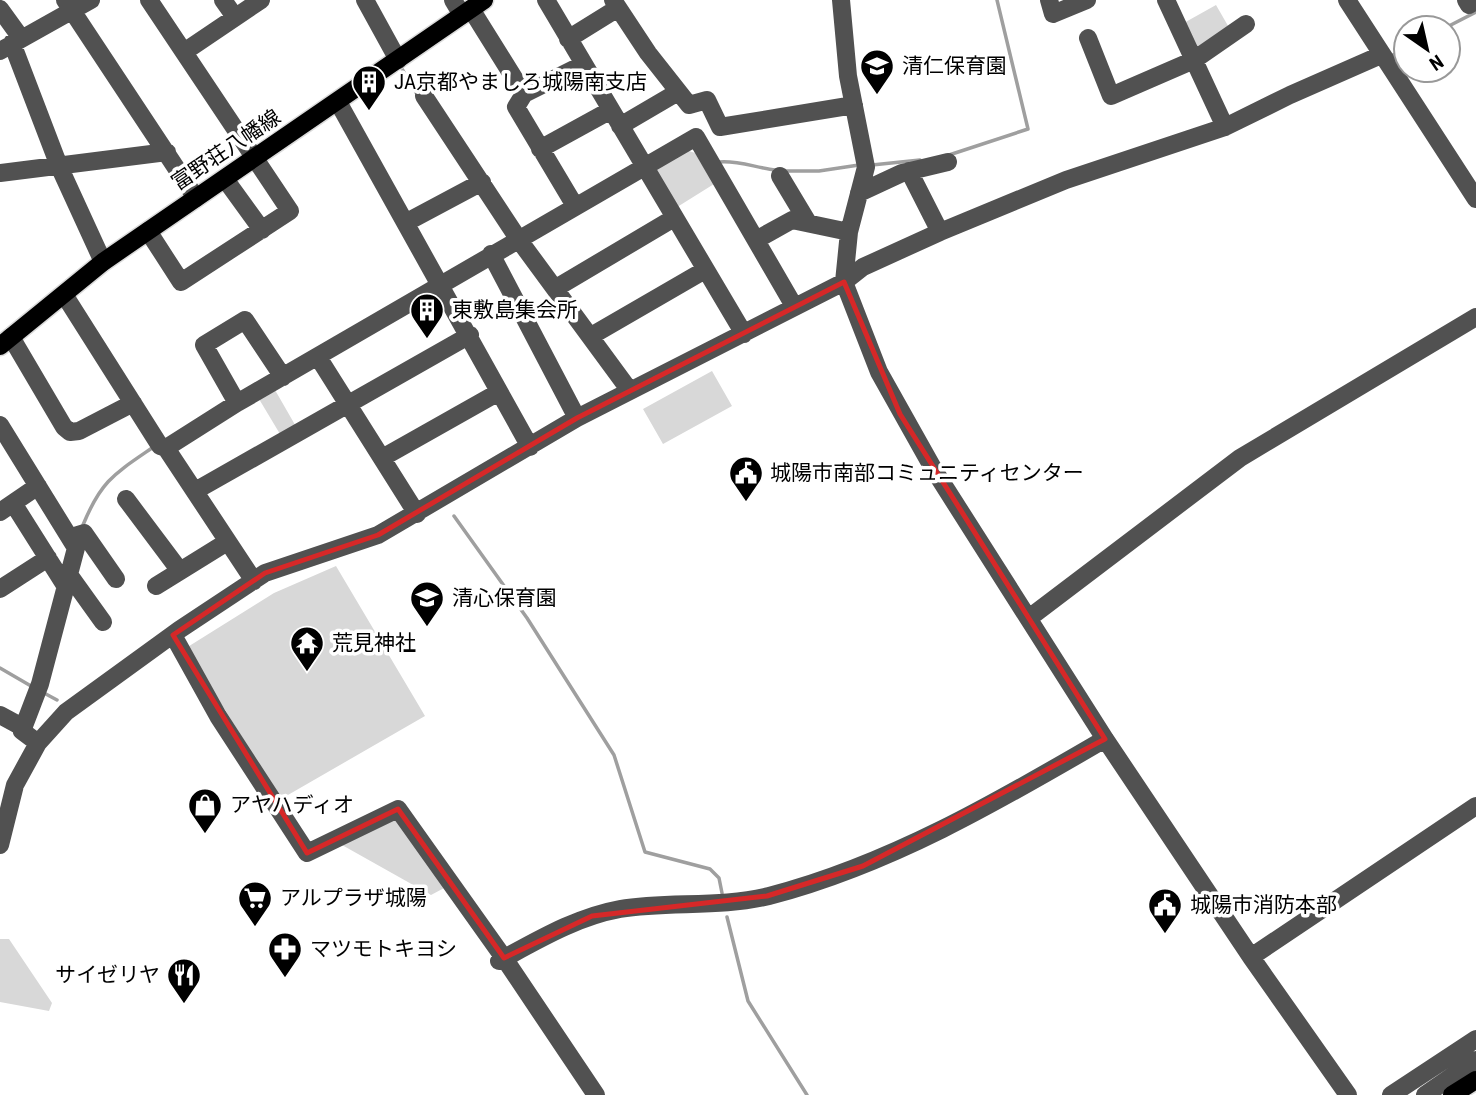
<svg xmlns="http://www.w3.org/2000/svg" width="1476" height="1095" font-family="'Roboto Condensed','Noto Sans JP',sans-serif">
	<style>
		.green { fill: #d8d8d8 }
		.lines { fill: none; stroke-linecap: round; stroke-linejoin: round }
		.stream { stroke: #9f9f9f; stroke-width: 3.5 }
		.major-casing { stroke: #dbdbdb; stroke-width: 21 }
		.minor { stroke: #515151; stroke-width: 18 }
		.major { stroke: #000; stroke-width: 18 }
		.marked { fill: none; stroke: #d62828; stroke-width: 5; stroke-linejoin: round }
		.labels { text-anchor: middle; stroke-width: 7; stroke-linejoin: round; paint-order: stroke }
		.poi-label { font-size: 21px; fill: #000; stroke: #fff; text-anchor: start }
		.street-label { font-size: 21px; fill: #000; stroke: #fff }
	</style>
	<rect width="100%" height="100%" fill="#fff"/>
	<path class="green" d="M1216 5 1231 31 1196 53 1182 24Z
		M686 150 695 153 714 184 674 209 653 174 656 166Z
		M712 371 732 406 663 444 643 409Z
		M275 390 298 430 283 439 259 399Z
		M336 566 425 716 281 799 186 648 274 593Z
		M398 818 446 887 431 895 342 845Z
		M0 939H9L52 1003 49 1011 0 1002Z"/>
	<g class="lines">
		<path class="stream" d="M1445 28 1476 12
			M1391 56 1406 48
			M402 69 417 94
			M949 155 1028 129 997 0
			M719 162C738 160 756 168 776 170
			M872 165 920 160
			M784 171H819L859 165
			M454 516 527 618 614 755 645 852 710 869 719 878 722 893
			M83 525C101 481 114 474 152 448
			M0 668 31 686
			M44 693 57 700
			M727 917 748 1001 807 1095"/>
		<g class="major-casing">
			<path id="major" d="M0 346 103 262 484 0
				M1452 1095 1476 1080"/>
		</g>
		<path class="minor" d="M65 0 196 198
			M223 0 235 17
			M365 0 398 60
			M453 0 462 15
			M546 0 744 334
			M613 0 648 53 689 105 707 100 720 127 854 105
			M841 0 848 76 866 167 849 232 844 282 879 372 934 470 1105 739 1251 957 1348 1095
			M1049 0 1053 14 1087 0
			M1166 0 1225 127
			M1347 0 1476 199
			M1466 0 1469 5 1476 1
			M0 9 21 38
			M471 9 524 94
			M1088 38 1111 96 1194 60 1246 24
			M568 39 618 8
			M12 43 59 166 103 262
			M0 51 91 0
			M184 52 261 0
			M424 96 519 240 630 391
			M338 102 530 447
			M620 126 678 92
			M540 149 611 110
			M909 171 940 232
			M0 173 167 152
			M780 176 807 221
			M225 179 262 230
			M859 193 902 173 948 162
			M575 206 516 107 524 94 582 65
			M407 222 482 182
			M148 231 181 282 290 211 149 0
			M756 240 792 220 849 232
			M491 254 577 418
			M556 288 674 218
			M65 296 160 446 166 448 254 581
			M591 336 705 270
			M11 337 64 427 70 432 79 431 133 403
			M318 357 417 514
			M237 403 204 345 245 320 283 377
			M0 425 76 548 40 684 22 731 38 743
			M166 448 237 403 696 137 794 306
			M382 458 499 392
			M195 491 470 335
			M126 499 180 571
			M13 503 66 587
			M0 512 38 486
			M71 537 84 533 116 579
			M70 576 103 622
			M156 586 227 542
			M0 589 48 558
			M1029 618 1240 458 1476 317
			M173 635 218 716 307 853 398 809 504 958 596 1095
			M0 715 24 728
			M0 845 15 785 38 743 66 712 179 630 265 573 378 535 577 418 844 282 863 267 940 232 1066 180 1225 127 1290 95 1381 55
			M1251 957 1476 806
			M499 961C538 940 576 917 620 909 669 901 720 908 769 896 889 865 999 801 1105 739
			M1391 1095 1476 1039
			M1425 1095 1476 1060"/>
		<use href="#major" class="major"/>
	</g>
	<path class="marked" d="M844 282 900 414 1105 739 863 866 767 896 592 916 504 958 398 809 307 853 173 635 265 573 378 535 577 418Z"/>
	<defs>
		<g id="school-pin" transform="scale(1.75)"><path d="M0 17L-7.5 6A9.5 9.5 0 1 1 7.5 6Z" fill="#000" stroke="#fff"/><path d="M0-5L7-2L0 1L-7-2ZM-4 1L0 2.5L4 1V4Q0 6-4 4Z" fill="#fff"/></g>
		<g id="building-pin" transform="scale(1.75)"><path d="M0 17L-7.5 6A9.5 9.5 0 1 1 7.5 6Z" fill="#000" stroke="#fff"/><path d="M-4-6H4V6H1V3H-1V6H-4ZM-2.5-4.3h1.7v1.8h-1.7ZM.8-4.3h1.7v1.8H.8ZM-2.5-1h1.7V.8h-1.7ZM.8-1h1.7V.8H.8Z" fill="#fff"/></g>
		<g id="civic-pin" transform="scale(1.75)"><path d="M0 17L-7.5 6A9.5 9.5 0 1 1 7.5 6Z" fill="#000" stroke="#fff"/><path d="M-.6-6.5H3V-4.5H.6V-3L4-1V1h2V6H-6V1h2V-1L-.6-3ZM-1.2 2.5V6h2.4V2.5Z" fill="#fff"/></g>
		<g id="temple-pin" transform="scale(1.75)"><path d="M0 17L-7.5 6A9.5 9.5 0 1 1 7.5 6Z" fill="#000" stroke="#fff"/><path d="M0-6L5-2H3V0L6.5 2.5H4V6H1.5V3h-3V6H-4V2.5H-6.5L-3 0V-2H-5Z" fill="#fff"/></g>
		<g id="shop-pin" transform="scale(1.75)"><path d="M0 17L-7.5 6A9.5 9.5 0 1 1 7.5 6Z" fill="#000" stroke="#fff"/><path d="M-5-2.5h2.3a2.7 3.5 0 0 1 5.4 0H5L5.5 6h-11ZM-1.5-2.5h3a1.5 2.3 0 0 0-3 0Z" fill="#fff"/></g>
		<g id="supermarket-pin" transform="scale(1.75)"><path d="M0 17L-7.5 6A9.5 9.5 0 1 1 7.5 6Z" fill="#000" stroke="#fff"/><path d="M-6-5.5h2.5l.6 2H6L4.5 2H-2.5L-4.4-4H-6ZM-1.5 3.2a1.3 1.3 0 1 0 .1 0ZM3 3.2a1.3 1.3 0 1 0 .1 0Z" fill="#fff"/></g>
		<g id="pharmacy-pin" transform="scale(1.75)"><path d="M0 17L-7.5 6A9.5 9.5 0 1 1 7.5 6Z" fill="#000" stroke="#fff"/><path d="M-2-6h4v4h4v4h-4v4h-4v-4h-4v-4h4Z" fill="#fff"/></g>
		<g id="restaurant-pin" transform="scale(1.75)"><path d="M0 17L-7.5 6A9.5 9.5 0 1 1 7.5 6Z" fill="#000" stroke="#fff"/><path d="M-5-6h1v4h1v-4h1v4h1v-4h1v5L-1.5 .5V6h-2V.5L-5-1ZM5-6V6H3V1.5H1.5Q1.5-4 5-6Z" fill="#fff"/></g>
	</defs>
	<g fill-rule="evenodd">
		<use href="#school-pin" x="877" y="66"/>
		<use href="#building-pin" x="369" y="82"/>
		<use href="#building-pin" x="427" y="310"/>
		<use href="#civic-pin" x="746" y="473"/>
		<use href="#school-pin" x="427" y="598"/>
		<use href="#temple-pin" x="307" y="643"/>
		<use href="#shop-pin" x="205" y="805"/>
		<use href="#supermarket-pin" x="255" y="898"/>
		<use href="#civic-pin" x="1165" y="905"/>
		<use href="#pharmacy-pin" x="285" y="949"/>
		<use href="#restaurant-pin" x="184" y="975"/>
	</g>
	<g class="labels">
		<g class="poi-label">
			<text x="902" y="73">清仁保育園</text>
			<text x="394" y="89">JA京都やましろ城陽南支店</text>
			<text x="452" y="317">東敷島集会所</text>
			<text x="770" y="480">城陽市南部コミュニティセンター</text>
			<text x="452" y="605">清心保育園</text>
			<text x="332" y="650">荒見神社</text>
			<text x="230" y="812">アヤハディオ</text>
			<text x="280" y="905">アルプラザ城陽</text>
			<text x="1190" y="912">城陽市消防本部</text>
			<text x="310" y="956">マツモトキヨシ</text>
			<text x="160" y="982" text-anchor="end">サイゼリヤ</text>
		</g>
		<g class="street-label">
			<text transform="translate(226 150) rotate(-34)" y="7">富野荘八幡線</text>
		</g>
	</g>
	<g transform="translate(1427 49) rotate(146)"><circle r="33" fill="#ffffff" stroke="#999999" stroke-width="2"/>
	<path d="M0-5L12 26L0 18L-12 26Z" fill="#000000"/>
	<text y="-10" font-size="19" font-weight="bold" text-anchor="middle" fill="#000000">N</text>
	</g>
</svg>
